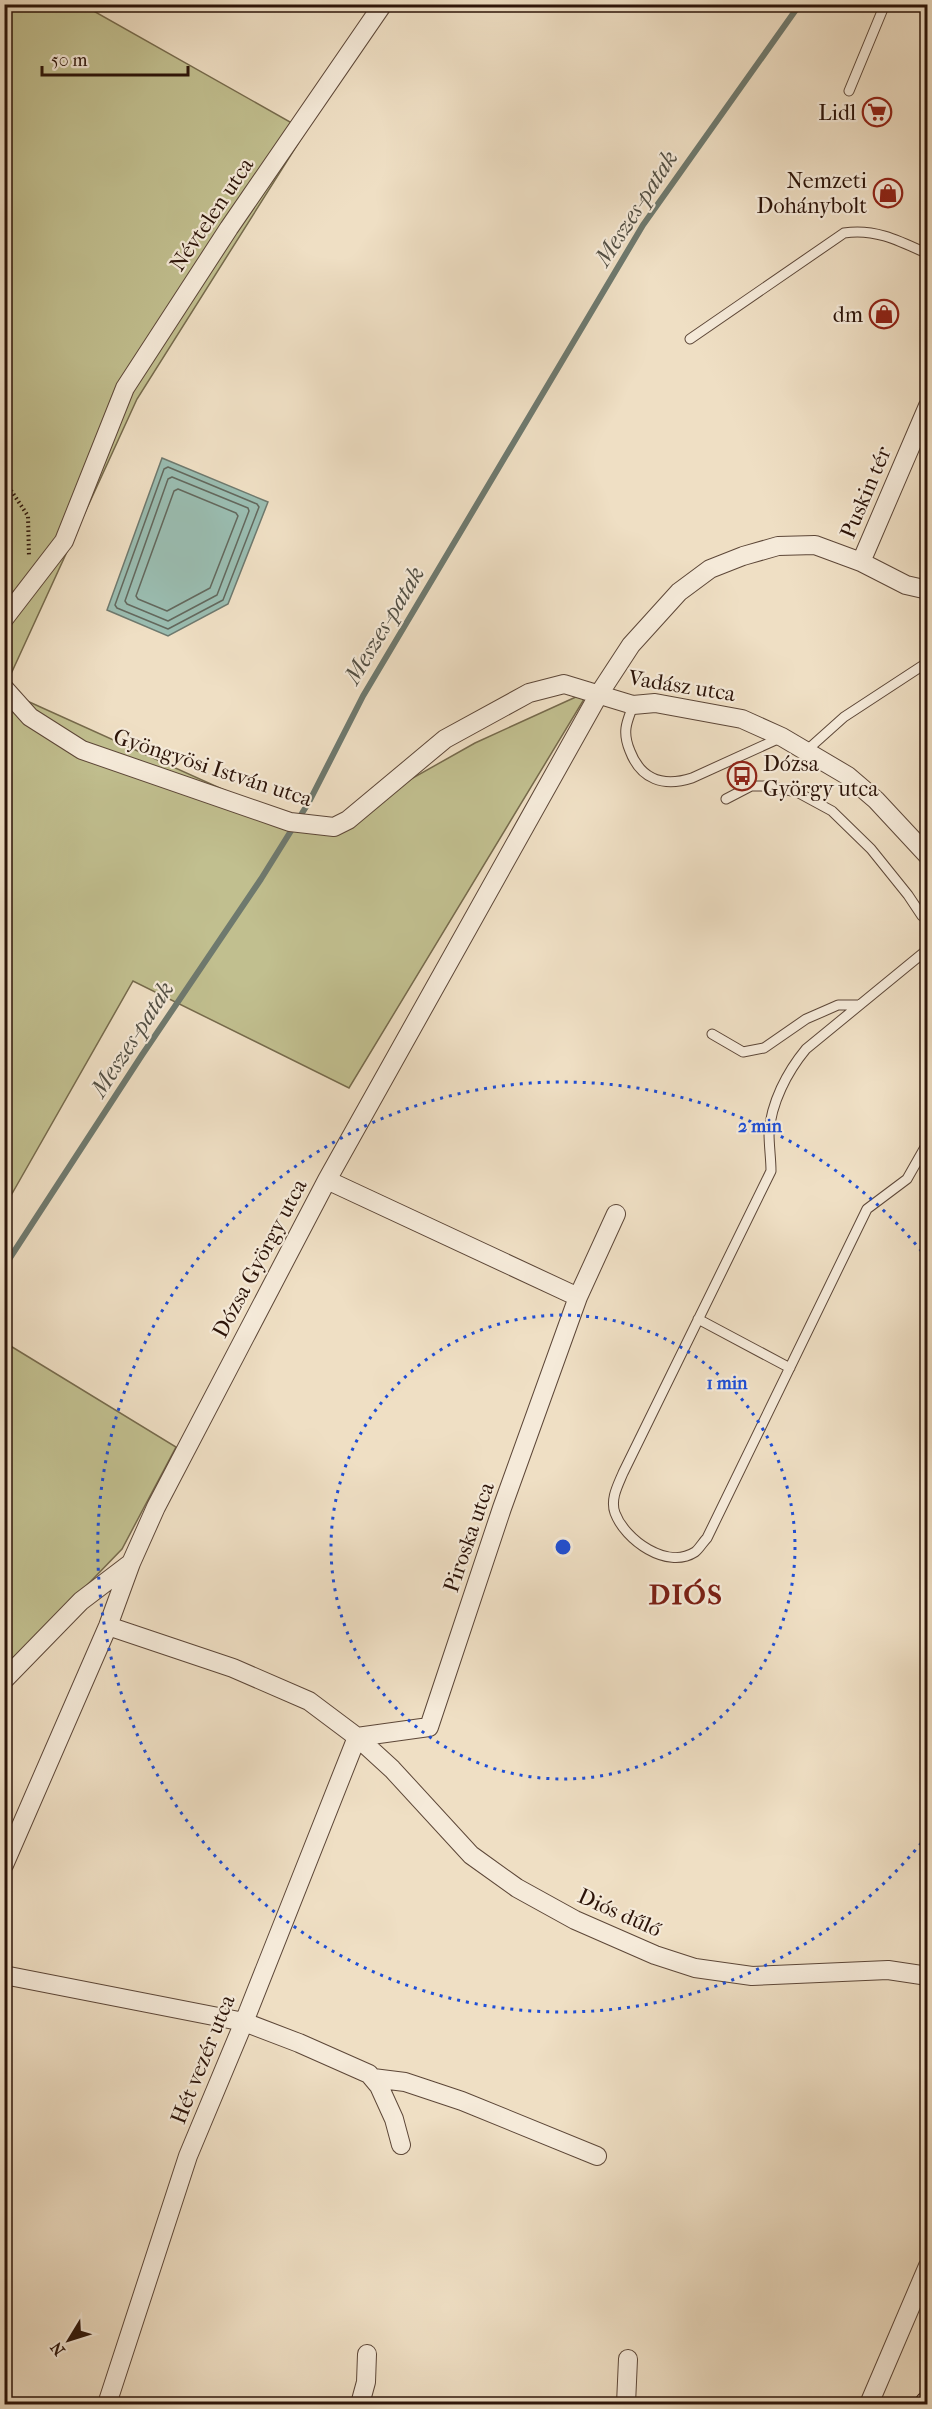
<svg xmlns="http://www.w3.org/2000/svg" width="932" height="2409" font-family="'IM FELL French Canon',serif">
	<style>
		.green { fill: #c1bf8f; stroke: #766a4c; stroke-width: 1.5 }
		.water { fill: #9abdb1; stroke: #6e796e; stroke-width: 1.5 }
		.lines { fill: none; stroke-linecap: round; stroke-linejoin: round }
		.shore { stroke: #63685d; stroke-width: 1.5 }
		.stream { stroke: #6e796e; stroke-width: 6 }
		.lane-casing { stroke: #5d4738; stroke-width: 11 }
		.street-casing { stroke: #5d4738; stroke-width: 20 }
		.secondary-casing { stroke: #2c1409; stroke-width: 26 }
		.path { stroke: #2c1409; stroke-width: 4; stroke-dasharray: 1.5 3; stroke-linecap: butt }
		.lane { stroke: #f5ead9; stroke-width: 9 }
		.street { stroke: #f5ead9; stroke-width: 18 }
		.secondary { stroke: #f5ead9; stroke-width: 24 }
		.ring { fill: none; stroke: #1d4ed8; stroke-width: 3; stroke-dasharray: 3 6 }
		.labels { text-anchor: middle; stroke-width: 4.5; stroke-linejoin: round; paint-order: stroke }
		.poi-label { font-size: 22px; fill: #2c1409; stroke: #f5ead9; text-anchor: end }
		.street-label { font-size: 22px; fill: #2c1409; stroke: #f5ead9 }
		.water-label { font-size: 24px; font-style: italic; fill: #524f44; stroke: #f5ead9 }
		.district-label { font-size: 28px; font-weight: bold; letter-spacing: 1.5px; fill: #7a1f14; stroke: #f5ead9 }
		.centre { fill: #1d4ed8; stroke: #f5ead9; stroke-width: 3 }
		.ring-label { font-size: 18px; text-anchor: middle; font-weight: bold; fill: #1d4ed8; stroke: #f5ead9; stroke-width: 4.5; stroke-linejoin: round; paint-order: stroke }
	</style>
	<rect width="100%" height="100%" fill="#efdfc4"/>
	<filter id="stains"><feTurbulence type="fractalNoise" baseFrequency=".00333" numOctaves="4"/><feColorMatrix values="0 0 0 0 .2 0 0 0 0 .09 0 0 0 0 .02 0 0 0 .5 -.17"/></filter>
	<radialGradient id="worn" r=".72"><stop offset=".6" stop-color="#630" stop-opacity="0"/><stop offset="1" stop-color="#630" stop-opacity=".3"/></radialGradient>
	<path class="green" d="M5 5H83L306 131 137 399 5 687Z
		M5 691 317 832 475 743 589 691 349 1088 133 981 5 1206Z
		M4 1342 176 1447 122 1549 5 1670Z"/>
	<path class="water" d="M162 458 268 502 228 604 168 636 107 610Z"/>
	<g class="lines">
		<path class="shore" d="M168 467 257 504 259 507 223 600 168 629 117 608 115 605 164 469Z
			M172 477 248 508 249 511 217 595 168 621 127 604 125 601 168 479Z
			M178 489 236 513 238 516 210 588 167 611 138 599 136 596 174 491Z"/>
		<path class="stream" d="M4 1267 142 1055 261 879 309 802 363 696 643 225 800 4"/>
		<g class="lane-casing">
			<path id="lane" d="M849 91 885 4
				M690 339 844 233C875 228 900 241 928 254
				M633 705C631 712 627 720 626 728 625 736 627 744 630 751 641 780 664 787 692 778L780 738
				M806 751 844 717 928 662
				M726 799 751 786H767L797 792 832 811 871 849 908 895 922 916 928 917
				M928 949 806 1049C787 1072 771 1103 769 1133 769 1146 771 1159 771 1171L623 1473C618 1485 610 1499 615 1513 625 1540 667 1570 695 1552 699 1549 703 1542 707 1538L867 1209 907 1179 928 1142
				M712 1034 743 1052 764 1048 806 1019 838 1005H858
				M698 1319 790 1368"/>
		</g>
		<g class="street-casing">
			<path id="street" d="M928 406 861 562 906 585 928 590
				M4 619 64 541 125 388 229 228 383 4
				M4 688 30 717 82 750 290 822 334 827 348 820 445 739 529 693 564 684 633 705 655 703 742 719 782 737 848 776 876 800 928 856
				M578 1297 616 1214
				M108 1626 233 1668 309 1701 357 1737 429 1727 502 1508 578 1297 327 1180
				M4 1680 81 1601 131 1563
				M4 1865 108 1626 131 1563 156 1507 327 1180 599 694 631 645 679 592 710 569 743 556 778 546 815 545 861 562
				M4 1975 244 2022 299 2043 369 2074 379 2086 394 2119 401 2145
				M373 2078 405 2082 462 2101 597 2156
				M107 2404 188 2156 244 2022 357 1737 392 1769 471 1855 517 1888 575 1920 655 1955 695 1968 752 1976 888 1970 928 1976
				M360 2404 366 2382 367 2354
				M626 2404 628 2359
				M869 2404 928 2266"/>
		</g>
		<g class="secondary-casing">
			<path id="secondary" d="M927 2404 928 2403"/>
		</g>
		<path class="path" d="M4 485 10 489 28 516 29 557"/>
		<use href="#lane" class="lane"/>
		<use href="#street" class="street"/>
		<use href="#secondary" class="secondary"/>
	</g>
	<g class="ring">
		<circle cx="563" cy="1547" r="232"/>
		<path d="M927 1836A465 465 0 1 1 927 1258"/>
	</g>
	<defs>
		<g id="supermarket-ring" transform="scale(1.5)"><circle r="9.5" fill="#f5ead9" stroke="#8f2418" stroke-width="1.5"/><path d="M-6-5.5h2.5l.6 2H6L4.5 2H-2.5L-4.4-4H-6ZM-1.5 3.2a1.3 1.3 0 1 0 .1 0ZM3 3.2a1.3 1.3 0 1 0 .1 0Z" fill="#8f2418"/></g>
		<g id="shop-ring" transform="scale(1.5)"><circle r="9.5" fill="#f5ead9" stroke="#8f2418" stroke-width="1.5"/><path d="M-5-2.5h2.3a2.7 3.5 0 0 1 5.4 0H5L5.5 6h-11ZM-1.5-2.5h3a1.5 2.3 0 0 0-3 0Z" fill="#8f2418"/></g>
		<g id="bus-ring" transform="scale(1.5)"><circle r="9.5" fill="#f5ead9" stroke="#8f2418" stroke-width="1.5"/><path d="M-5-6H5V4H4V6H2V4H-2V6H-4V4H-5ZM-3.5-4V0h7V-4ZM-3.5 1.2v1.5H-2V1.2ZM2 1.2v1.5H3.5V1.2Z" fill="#8f2418"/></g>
	</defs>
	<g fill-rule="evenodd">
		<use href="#supermarket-ring" x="877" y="112"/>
		<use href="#shop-ring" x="888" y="193"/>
		<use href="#shop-ring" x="884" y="314"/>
		<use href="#bus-ring" x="742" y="776"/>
	</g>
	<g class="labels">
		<g class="poi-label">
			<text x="856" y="120">Lidl</text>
			<text x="867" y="188">Nemzeti<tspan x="867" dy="25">Dohánybolt</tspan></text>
			<text x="863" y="322">dm</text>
			<text x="763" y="771" text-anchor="start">Dózsa<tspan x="763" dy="25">György utca</tspan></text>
		</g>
		<g class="street-label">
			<text transform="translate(211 214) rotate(-56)" y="8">Névtelen utca</text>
			<text transform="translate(865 492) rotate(-67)" y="8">Puskin tér</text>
			<text transform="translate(682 685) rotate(9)" y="8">Vadász utca</text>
			<text transform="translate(213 767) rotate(18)" y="8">Gyöngyösi István utca</text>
			<text transform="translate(259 1258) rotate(-62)" y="8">Dózsa György utca</text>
			<text transform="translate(468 1537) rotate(-71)" y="8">Piroska utca</text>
			<text transform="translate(620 1912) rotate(24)" y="8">Diós dűlő</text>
			<text transform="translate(202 2059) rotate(-68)" y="8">Hét vezér utca</text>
		</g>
		<g class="water-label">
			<text transform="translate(636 208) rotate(-57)" y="8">Meszes-patak</text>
			<text transform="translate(384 625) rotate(-59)" y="8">Meszes-patak</text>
			<text transform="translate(132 1039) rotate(-57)" y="8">Meszes-patak</text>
		</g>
		<g class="district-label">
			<text x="686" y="1604">DIÓS</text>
		</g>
	</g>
	<circle cx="563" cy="1547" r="9" class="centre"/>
	<g class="ring-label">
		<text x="760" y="1132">2 min</text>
		<text x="727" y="1389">1 min</text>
	</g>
	<rect width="932" height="2409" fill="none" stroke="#efdfc4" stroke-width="24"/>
	<rect x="6" y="6" width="920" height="2397" fill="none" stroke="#2c1409" stroke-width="3"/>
	<rect x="12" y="12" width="908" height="2385" fill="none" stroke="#2c1409" stroke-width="1.5"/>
	<g transform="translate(69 2340) rotate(232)" stroke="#f5ead9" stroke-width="4.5" paint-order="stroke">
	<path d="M0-4.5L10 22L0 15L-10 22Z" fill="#2c1409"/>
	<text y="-9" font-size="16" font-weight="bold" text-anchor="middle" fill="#2c1409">N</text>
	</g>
	<path d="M42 66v9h146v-9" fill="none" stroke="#2c1409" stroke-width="3"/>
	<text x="51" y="66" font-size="18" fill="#2c1409" stroke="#f5ead9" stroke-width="4.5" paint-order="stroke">50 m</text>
	<rect width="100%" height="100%" filter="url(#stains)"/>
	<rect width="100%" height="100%" fill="url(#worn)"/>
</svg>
